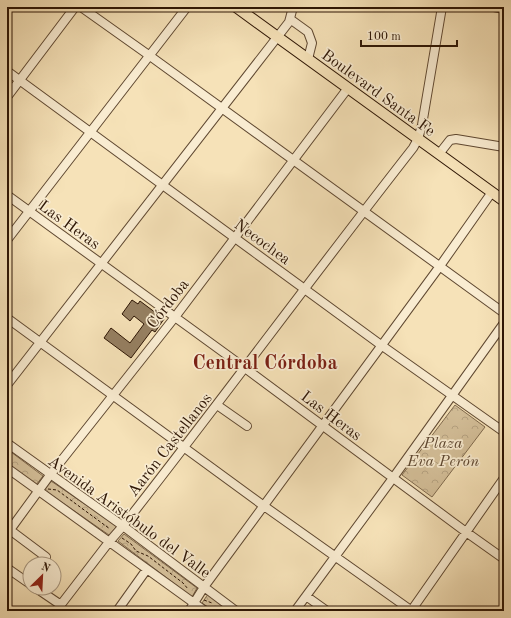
<svg xmlns="http://www.w3.org/2000/svg" width="511" height="618" font-family="'Old Standard TT',serif">
	<style>
		.park { fill: url(#park-crowns); stroke: #806a4e }
		.building { fill: #968062; stroke: #2d1504 }
		.lines { fill: none; stroke-linecap: round; stroke-linejoin: round }
		.minor-casing { stroke: #5f4831; stroke-width: 10 }
		.major-casing { stroke: #2d1504; stroke-width: 12 }
		.path { stroke: #2d1504; stroke-width: 1; stroke-dasharray: 3 2; stroke-linecap: butt }
		.minor { stroke: #f9ecd1; stroke-width: 8 }
		.major { stroke: #f6e2b8; stroke-width: 10 }
		.labels { text-anchor: middle; stroke-width: 3.5; stroke-linejoin: round; paint-order: stroke }
		.street-label { font-size: 16px; fill: #2d1504; stroke: #f9ecd1 }
		.park-label { font-size: 16px; font-style: italic; fill: #5f4831; stroke: #f9ecd1 }
		.district-label { font-size: 20px; font-weight: bold; fill: #7a1f14; stroke: #f9ecd1 }
	</style>
	<defs>
		<pattern id="park-crowns" width="20" height="18" patternUnits="userSpaceOnUse"><rect width="20" height="18" fill="#d4bf99"/><path d="M2 6a3 3 0 1 1 6 0M12 15a3 3 0 1 1 6 0" fill="none" stroke="#b6a382"/></pattern>
	</defs>
	<rect width="100%" height="100%" fill="#f6e2b8"/>
	<filter id="stains"><feTurbulence type="fractalNoise" baseFrequency=".005" numOctaves="4"/><feColorMatrix values="0 0 0 0 .2 0 0 0 0 .09 0 0 0 0 .02 0 0 0 .5 -.17"/></filter>
	<radialGradient id="worn" r=".72"><stop offset=".6" stop-color="#630" stop-opacity="0"/><stop offset="1" stop-color="#630" stop-opacity=".3"/></radialGradient>
	<path class="park" d="M455 405 485 427 432 497 402 475Z
		M7 449 43 476 36 485 7 463Z
		M51 481 117 526 109 535 44 490Z
		M124 534 197 588 192 597 118 541Z
		M208 594 231 611H214L202 603Z"/>
	<path class="building" d="M132 300 138 304 140 301 164 319 155 332 152 330 131 358 104 338 111 328 130 343 144 324 134 316 130 321 122 314Z"/>
	<g class="lines">
		<g class="minor-casing">
			<path id="minor" d="M81 7 150 56 504 313
				M494 7 504 9
				M290 19 308 32 312 43 308 59
				M7 71 381 345 504 432
				M7 97 75 7
				M439 154 450 140 456 139 504 147
				M7 195 245 368 466 532 504 559
				M7 240 187 7
				M7 318 264 506 412 611
				M7 385 289 22 293 7
				M217 405 247 426
				M7 443 123 526 236 611
				M7 468 205 611
				M10 530 46 557
				M7 534 50 475 175 317 348 88
				M7 568 30 584
				M36 588 61 605
				M306 596 327 611
				M56 611 109 542 123 526C221 401 315 273 413 148L418 139 422 125 442 7
				M117 611 147 569
				M189 611 204 587 440 266 492 192
				M295 611 393 478 504 323
				M411 611 504 478"/>
		</g>
		<g class="major-casing">
			<path id="major" d="M236 7 504 201"/>
		</g>
		<path class="path" d="M48 489 57 490 110 529
			M122 538 131 544 136 551 148 556 183 583 188 589
			M204 600 212 603"/>
		<use href="#minor" class="minor"/>
		<use href="#major" class="major"/>
	</g>
	<g class="labels">
		<g class="street-label">
			<text transform="translate(379 92) rotate(36)" y="6">Boulevard Santa Fe</text>
			<text transform="translate(70 224) rotate(36)" y="6">Las Heras</text>
			<text transform="translate(263 241) rotate(36)" y="6">Necochea</text>
			<text transform="translate(167 303) rotate(-52)" y="6">Córdoba</text>
			<text transform="translate(332 415) rotate(37)" y="6">Las Heras</text>
			<text transform="translate(169 444) rotate(-52)" y="6">Aarón Castellanos</text>
			<text transform="translate(130 516) rotate(36)" y="6">Avenida Aristóbulo del Valle</text>
		</g>
		<g class="park-label">
			<text x="443" y="448">Plaza<tspan x="443" dy="18">Eva Perón</tspan></text>
		</g>
		<g class="district-label">
			<text x="265" y="369">Central Córdoba</text>
		</g>
	</g>
	<rect width="511" height="618" fill="none" stroke="#f6e2b8" stroke-width="24"/>
	<rect x="8" y="8" width="495" height="602" fill="none" stroke="#2d1504" stroke-width="2"/>
	<rect x="12" y="12" width="487" height="594" fill="none" stroke="#2d1504"/>
	<g transform="translate(42 576) rotate(24)"><circle r="19" fill="#f9ecd1" stroke="#a7967f"/>
	<path d="M0-3L7 15L0 10L-7 15Z" fill="#8f2418"/>
	<text y="-6" font-size="11" font-weight="bold" text-anchor="middle" fill="#2d1504">N</text>
	</g>
	<path d="M361 40v6h96v-6" fill="none" stroke="#2d1504" stroke-width="2"/>
	<text x="367" y="40" font-size="12" fill="#2d1504" stroke="#f9ecd1" stroke-width="3" paint-order="stroke">100 m</text>
	<rect width="100%" height="100%" filter="url(#stains)"/>
	<rect width="100%" height="100%" fill="url(#worn)"/>
</svg>
